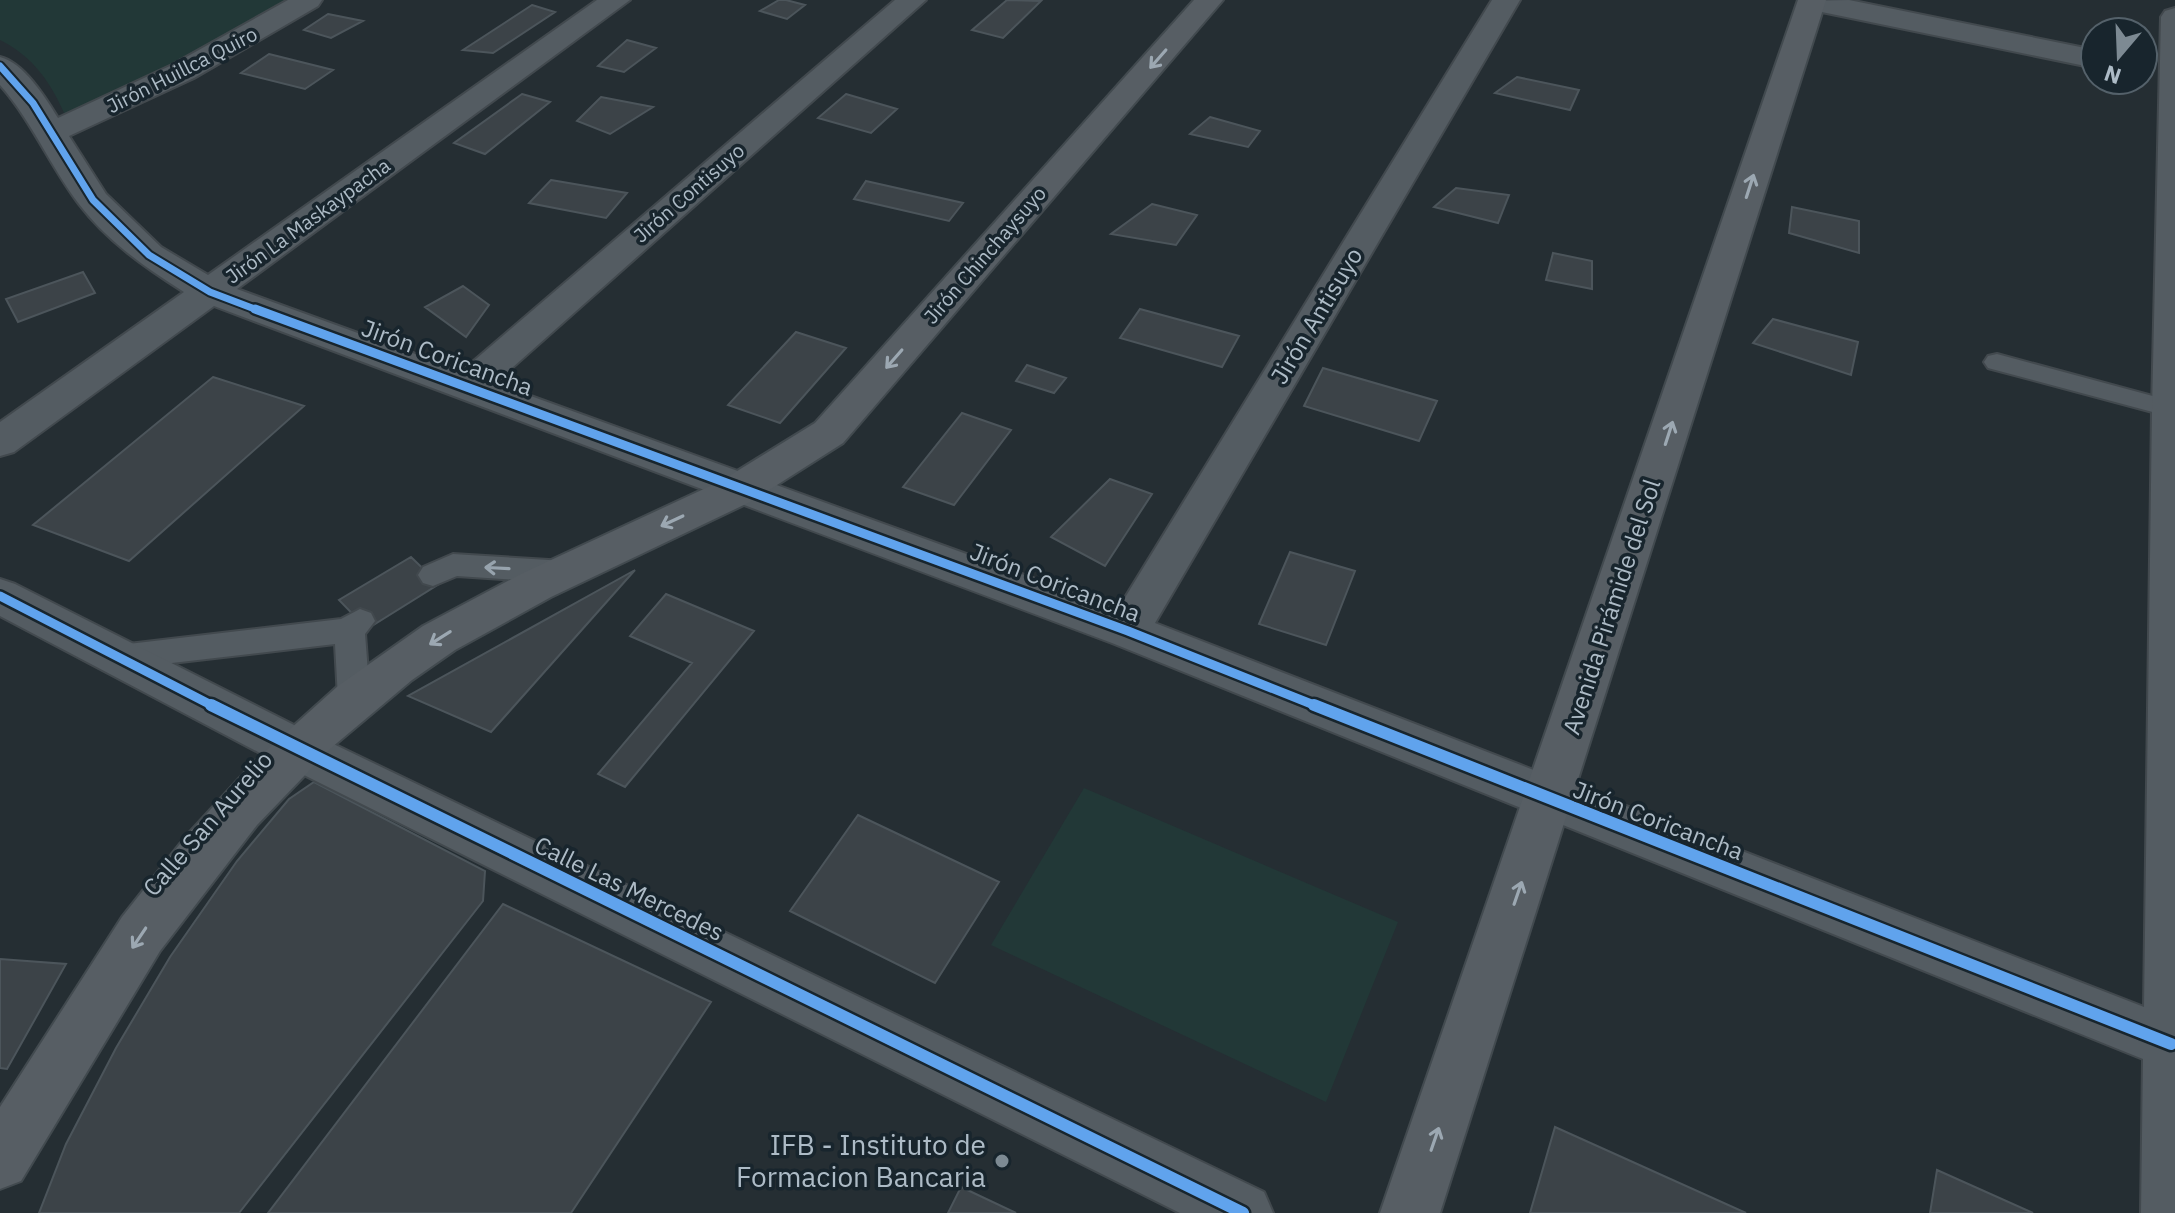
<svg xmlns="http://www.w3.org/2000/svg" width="2175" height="1213" font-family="'IBM Plex Sans',sans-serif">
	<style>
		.green { fill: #223837 }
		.building { fill: #3c4348; stroke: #4c555b; stroke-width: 2 }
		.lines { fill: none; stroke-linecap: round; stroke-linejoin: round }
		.service-casing { stroke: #42494e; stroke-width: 4 }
		.minor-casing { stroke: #42494e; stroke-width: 4 }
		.primary-casing { stroke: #424a4f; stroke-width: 4 }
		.service { fill: #545c62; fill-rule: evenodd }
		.minor { fill: #545c62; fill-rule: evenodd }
		.primary { fill: #575e64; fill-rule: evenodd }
		.cycleway-far2-casing { stroke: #18252d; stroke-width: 11 }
		.cycleway-far1-casing { stroke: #18252d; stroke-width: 14 }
		.cycleway-casing { stroke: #18252d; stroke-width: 17 }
		.cycleway-far2 { stroke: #60a3ed; stroke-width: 7 }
		.cycleway-far1 { stroke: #60a3ed; stroke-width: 9 }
		.cycleway { stroke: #60a3ed; stroke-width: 12 }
		.oneway { stroke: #9ca8b2 }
		.oneway2 { stroke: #97a3ad }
		.poi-dot { fill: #7d8a93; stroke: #18252d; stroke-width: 3 }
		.labels { text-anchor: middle; stroke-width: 7; stroke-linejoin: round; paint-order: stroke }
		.far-street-label { font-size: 20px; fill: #adbbc6; stroke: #18252d }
		.street-label { font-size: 24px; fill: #adbbc6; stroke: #18252d }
		.near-poi-label { font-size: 28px; fill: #adbbc6; stroke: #18252d; text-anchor: end }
	</style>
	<rect width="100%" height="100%" fill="#252e33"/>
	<path class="green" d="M0 0H291L126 92 66 117C51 83 34 57 0 40Z
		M1084 788 1398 922 1326 1102 991 945Z"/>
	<path class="building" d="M779 0H786L805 5 787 19 760 11Z
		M1007 0 1041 1 1003 38 972 30Z
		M532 5 555 12 493 53 463 50Z
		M328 14 363 21 331 38 304 30Z
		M627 40 656 48 624 72 598 66Z
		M269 54 333 70 305 89 241 73Z
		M1517 77 1579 90 1570 110 1495 93Z
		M522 94 550 102 485 154 454 143Z
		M846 94 897 109 871 133 818 118Z
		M601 97 653 107 610 134 577 121Z
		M1210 117 1260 131 1248 147 1190 134Z
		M551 180 627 193 606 218 529 203Z
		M866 181 963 203 949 221 854 199Z
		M1456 188 1509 195 1498 223 1434 207Z
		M1152 204 1197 215 1176 245 1111 234Z
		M1792 207 1859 221V253L1789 233Z
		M1553 253 1592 261V289L1546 280Z
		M83 272 95 293 18 322 6 299Z
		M463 286 489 305 466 337 425 307Z
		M1140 309 1239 336 1222 367 1120 338Z
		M1773 319 1858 342 1851 375 1753 343Z
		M796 332 846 348 780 423 728 405Z
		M1027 365 1066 378 1054 393 1016 381Z
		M1323 368 1437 401 1419 441 1304 406Z
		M213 377 304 406 129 561 33 525Z
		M962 413 1011 430 954 505 903 487Z
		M1110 479 1152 494 1105 566 1051 537Z
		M1290 552 1355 571 1326 645 1259 624Z
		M411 557 439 584 367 629 339 600Z
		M635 570 491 732 408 696Z
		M666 594 754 631 625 787 598 774 692 663 630 636Z
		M314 782 485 871 483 901 239 1213H39L66 1144 116 1048 170 957 237 861 289 799Z
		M858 815 999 882 935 983 790 911Z
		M503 904 711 1002 571 1213H268Z
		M0 959 66 964 7 1069 0 1068Z
		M1555 1127 1746 1213H1530Z
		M1937 1170 2033 1213H1930Z
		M961 1187 1016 1213H948Z"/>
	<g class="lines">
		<g class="service-casing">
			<path id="service" d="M1997 354 2175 402V418L1988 368 1984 362 1988 356Z
				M453 554 565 561 575 564 580 572 575 580 565 583 457 576 433 586 423 583 418 575 423 567Z
				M360 609 371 613 375 621 365 634 370 698 365 707 354 711 343 707 338 698 335 644 120 669 109 666 105 657 109 648 120 645 341 619Z"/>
		</g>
		<g class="minor-casing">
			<path id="minor" d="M288 0H322L318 6 194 78 69 136 106 194 161 247 208 275 597 0H630L237 289 462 371 895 0H926L495 383 1118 609 1492 0H1520L1155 623 2144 1007 2152 410 2161 17 2165 11 2175 8V1213H2141L2143 1059 1112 643 214 306 14 452 0 456V422L184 292C146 268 107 241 79 204 50 166 32 121 0 85V57C24 63 45 97 58 118L172 65Z
				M1849 0 2095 50V68L1812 10 1802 7 1798 1Z
				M0 579 15 584 294 725 1264 1192 1273 1213H1180L260 753 0 616Z"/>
		</g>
		<g class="primary-casing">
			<path id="primary" d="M1194 0H1223L843 443 750 502 551 597 455 650 412 680 331 748 257 825 160 951 21 1181 0 1189V1107L122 917 187 835 259 757 338 686 423 626 521 574 721 481 815 423Z
				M1798 0H1826L1440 1213H1380Z"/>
		</g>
		<use href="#service" class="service"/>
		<use href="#minor" class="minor"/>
		<use href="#primary" class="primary"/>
		<g class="cycleway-far2-casing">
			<path id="cycleway-far2" d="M0 66 33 103 93 200 149 255 210 292 260 311"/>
		</g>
		<g class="cycleway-far1-casing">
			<path id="cycleway-far1" d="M255 309 1128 631 1319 707
				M0 596 215 707"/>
		</g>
		<g class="cycleway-casing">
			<path id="cycleway" d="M211 705 1243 1213
				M1314 705 2171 1044"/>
		</g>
		<use href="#cycleway-far2" class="cycleway-far2"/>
		<use href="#cycleway-far1" class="cycleway-far1"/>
		<use href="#cycleway" class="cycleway"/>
	</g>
	<defs><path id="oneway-shaft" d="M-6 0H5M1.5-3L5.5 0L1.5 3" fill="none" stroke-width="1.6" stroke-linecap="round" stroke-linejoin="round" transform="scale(2)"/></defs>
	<g class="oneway">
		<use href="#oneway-shaft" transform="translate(1158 59) rotate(131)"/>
		<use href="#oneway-shaft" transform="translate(1750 186) rotate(-72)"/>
		<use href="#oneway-shaft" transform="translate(894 359) rotate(131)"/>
		<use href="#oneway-shaft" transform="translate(1669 433) rotate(-72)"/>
		<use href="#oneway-shaft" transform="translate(672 521) rotate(155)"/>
		<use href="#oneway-shaft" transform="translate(440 638) rotate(148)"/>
		<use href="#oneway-shaft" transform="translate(1518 893) rotate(-71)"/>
		<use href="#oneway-shaft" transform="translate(139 938) rotate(124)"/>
		<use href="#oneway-shaft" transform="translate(1435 1139) rotate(-71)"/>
	</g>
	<use class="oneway2" href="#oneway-shaft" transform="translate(497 568) rotate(-177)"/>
	<circle class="poi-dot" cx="1002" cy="1161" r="8"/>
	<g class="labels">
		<g class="far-street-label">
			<text transform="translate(182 70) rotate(-27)" y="7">Jirón Huillca Quiro</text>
			<text transform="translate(689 193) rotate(-41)" y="7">Jirón Contisuyo</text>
			<text transform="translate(308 221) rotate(-36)" y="7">Jirón La Maskaypacha</text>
			<text transform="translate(985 255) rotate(-49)" y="7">Jirón Chinchaysuyo</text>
		</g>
		<g class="street-label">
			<text transform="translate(1317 316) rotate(-59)" y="8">Jirón Antisuyo</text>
			<text transform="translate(447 358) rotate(20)" y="8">Jirón Coricancha</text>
			<text transform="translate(1055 583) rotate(21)" y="8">Jirón Coricancha</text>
			<text transform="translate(1612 607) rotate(-72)" y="8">Avenida Pirámide del Sol</text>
			<text transform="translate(1658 821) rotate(21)" y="8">Jirón Coricancha</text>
			<text transform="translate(208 824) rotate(-49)" y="8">Calle San Aurelio</text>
			<text transform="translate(629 889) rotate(26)" y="8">Calle Las Mercedes</text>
		</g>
		<g class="near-poi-label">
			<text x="986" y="1155">IFB - Instituto de<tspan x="986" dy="32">Formacion Bancaria</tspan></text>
		</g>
	</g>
	<g transform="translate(2119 56) rotate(199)"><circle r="38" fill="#18252d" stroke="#54616a" stroke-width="2"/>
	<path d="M0-6L14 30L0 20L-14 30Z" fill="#7d8a93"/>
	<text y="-12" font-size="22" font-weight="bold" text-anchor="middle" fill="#adbbc6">N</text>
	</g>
</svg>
